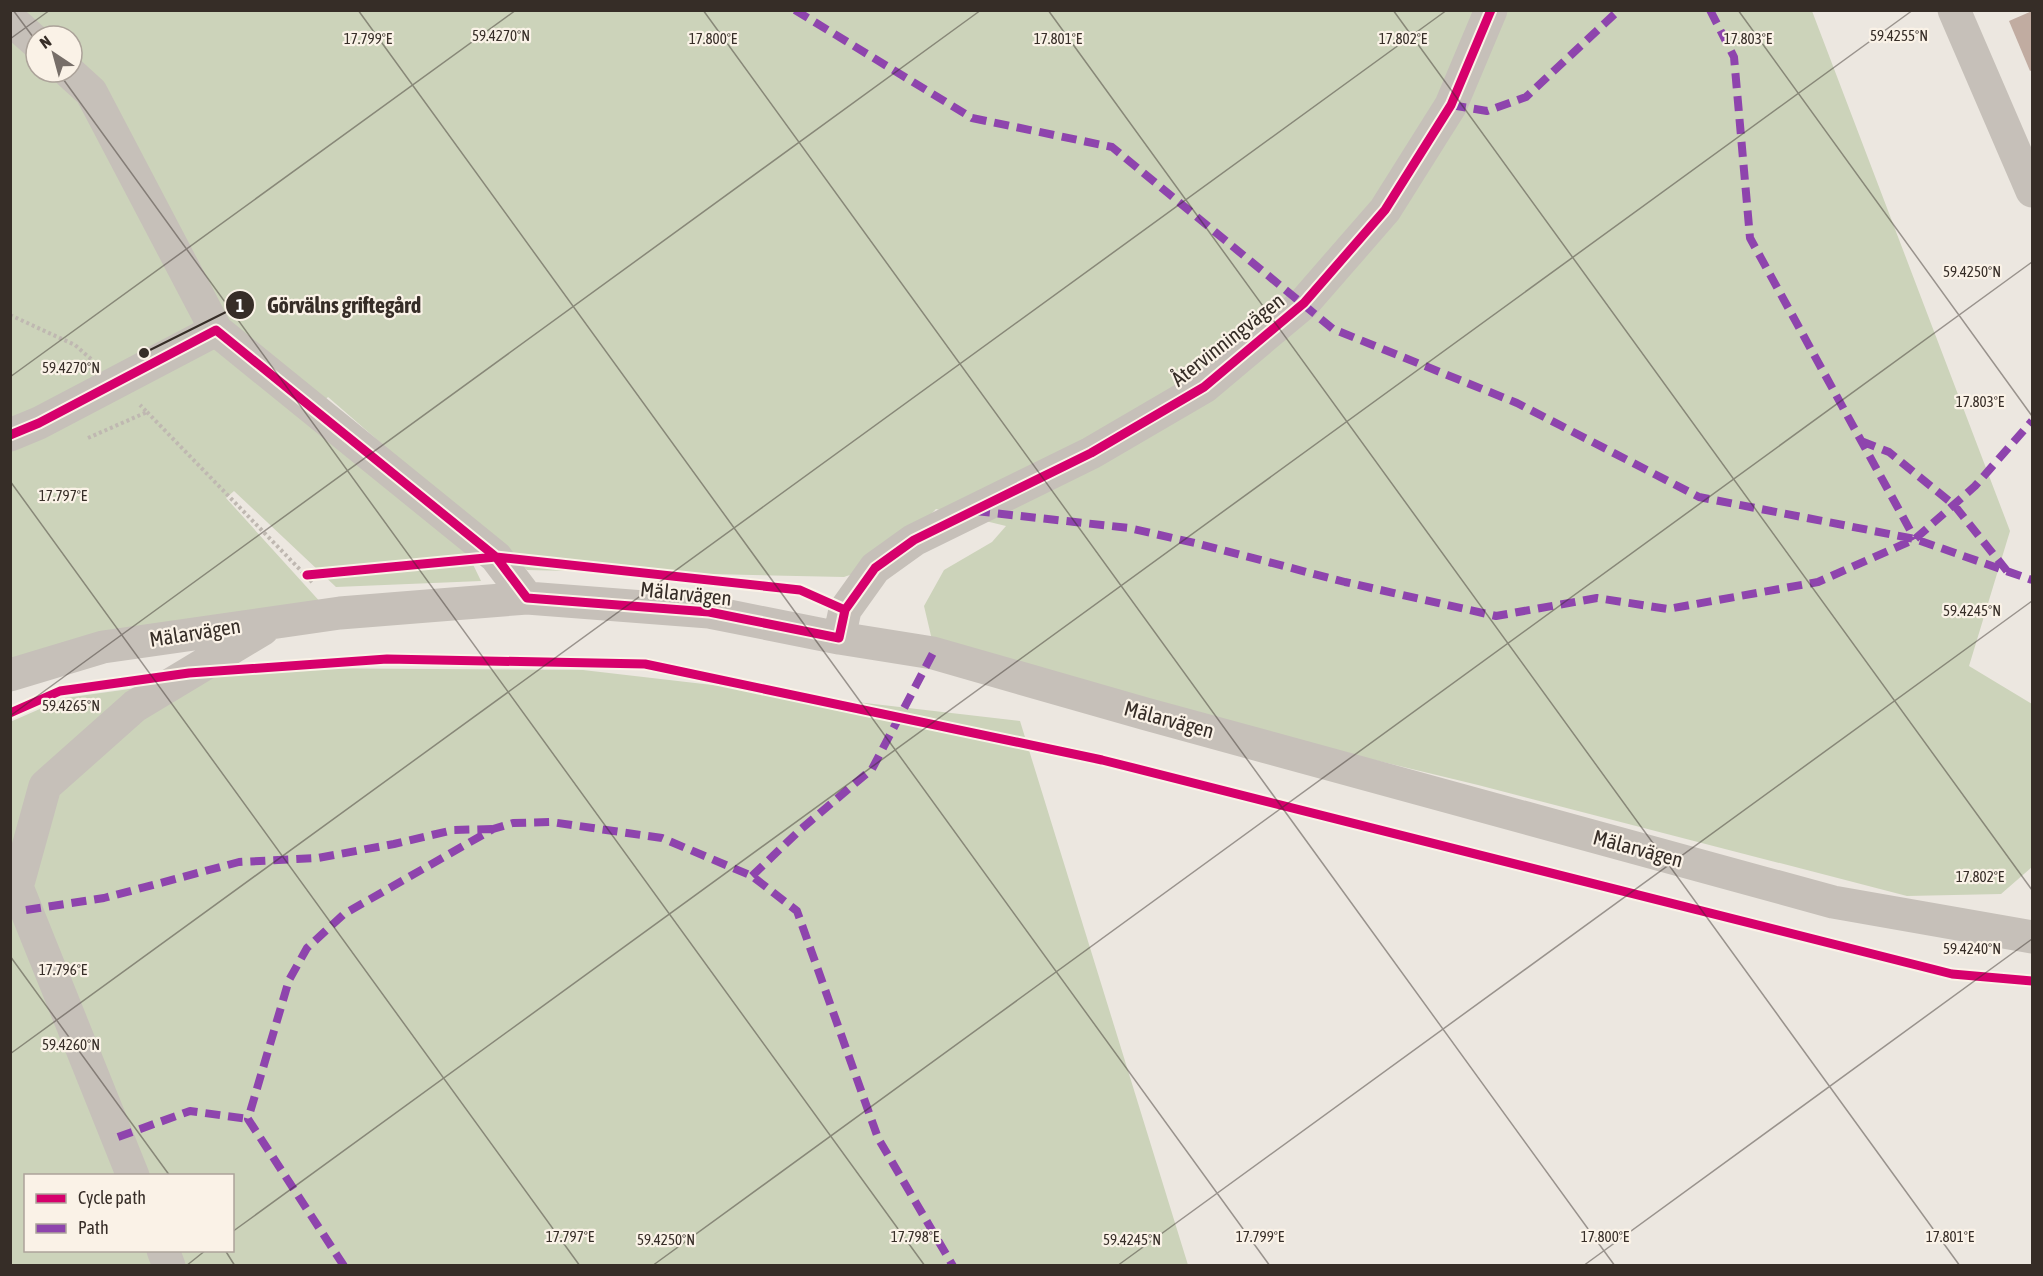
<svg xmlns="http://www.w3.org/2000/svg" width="2043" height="1276" font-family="'Asap Condensed',sans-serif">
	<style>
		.green { fill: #ccd3ba; fill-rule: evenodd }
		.building { fill: #c1aca1 }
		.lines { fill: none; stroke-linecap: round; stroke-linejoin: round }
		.path { stroke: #bfb8b1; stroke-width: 4; stroke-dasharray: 3 3; stroke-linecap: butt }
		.minor { stroke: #c6c0b9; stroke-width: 33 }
		.quiet { stroke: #8e44ad; stroke-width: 8; stroke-dasharray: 15 8; stroke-linecap: butt }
		.cycleway-casing { stroke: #faf2e7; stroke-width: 13 }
		.cycleway { stroke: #d6006c; stroke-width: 9 }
		.ticks { fill: none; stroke: #362d27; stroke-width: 1.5; stroke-opacity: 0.45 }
		.labels { text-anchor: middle; stroke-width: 4.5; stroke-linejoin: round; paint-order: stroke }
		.street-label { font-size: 21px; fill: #362d27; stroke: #faf2e7 }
		.ticks-label { font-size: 15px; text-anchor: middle; fill: #362d27; stroke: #faf2e7; stroke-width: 4.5; stroke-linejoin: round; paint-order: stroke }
		.leader { fill: none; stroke: #362d27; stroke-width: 2 }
		.callout-dot { fill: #362d27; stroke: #faf2e7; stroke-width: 2 }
		.mark-label { font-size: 18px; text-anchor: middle; font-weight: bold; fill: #fff }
		.callout-label { font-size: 22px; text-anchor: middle; font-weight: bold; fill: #362d27; stroke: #faf2e7; stroke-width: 4.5; stroke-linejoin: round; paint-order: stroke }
	</style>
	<rect width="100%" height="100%" fill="#ece7e0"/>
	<path class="green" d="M10 11H1812L2010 531 1969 666 2032 704V867L2001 894 1907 896 1478 785 1180 713 932 640 924 606 944 570 992 542 1006 526 936 509 882 564 844 577 527 570 328 397 310 414 467 552 481 581 336 587 234 491 226 498 323 605 11 660ZM36 36H72V72H36Z
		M280 668 583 670 1020 721 1188 1265H11L10 722 65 698ZM26 1176H232V1250H26Z"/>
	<path class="building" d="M2032 11V70L2030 71 2009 21Z"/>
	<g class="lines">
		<path class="path" d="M10 315 75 345 91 359
			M147 412 313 583
			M88 438 147 412 140 405"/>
		<path class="minor" d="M1954 10 2032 191
			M10 19 36 42
			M69 72 91 92 216 330 496 557 527 598
			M10 435 39 423 216 330
			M839 638 845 610 875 568 914 540 1091 453 1204 387 1304 303 1385 210 1451 105 1491 10
			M10 675 103 647 340 613 527 598 709 612 839 638 933 653 1146 714 1833 902 2032 937
			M133 1176 17 887 45 786 135 706 263 629
			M163 1250 169 1266"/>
		<path class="quiet" d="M795 10 972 118 1112 147 1333 329 1517 403 1699 497 1915 539 2032 580
			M1710 10 1734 57 1750 238 1915 539
			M1451 105 1487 111 1526 97 1619 10
			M1861 441 1889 452 1954 505 2007 571
			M975 511 1129 528 1199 544 1345 582 1496 616 1597 598 1668 609 1818 582 1915 539 1975 486 2032 421
			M752 876 800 830 872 769 933 653
			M26 910 104 898 239 862 318 858 394 844 453 830 492 829
			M118 1137 190 1111 248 1119
			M344 1266 248 1119 289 980 307 948 344 914 493 829 513 823 551 822 662 838 752 876 797 911 878 1138 953 1266"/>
		<g class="cycleway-casing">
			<path id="cycleway" d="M10 435 39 423 216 330 496 557 527 598 709 612 839 638 845 610 875 568 914 540 1091 453 1204 387 1304 303 1385 210 1451 105 1491 10
				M307 575 496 557 800 590 845 610
				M10 713 60 691 189 673 387 659 645 664 1102 760 1952 974 2032 981"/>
		</g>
		<use href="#cycleway" class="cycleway"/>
	</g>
	<path class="ticks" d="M13 10 36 41M358 10 1270 1266M703 10 1615 1266M1048 10 1960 1266M1393 10 2032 890M1738 10 2032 416M10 39 50 10M58 72 925 1266M10 377 516 10M10 481 580 1266M10 716 981 10M10 956 170 1176M10 1054 1447 10M232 1232 1913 10M225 1250 235 1266M186 1266 206 1250M652 1266 2032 262M1117 1266 2032 601M1583 1266 2032 939"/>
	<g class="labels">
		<g class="street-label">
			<text transform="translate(1228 340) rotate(-38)" y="7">Återvinningvägen</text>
			<text transform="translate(686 594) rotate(6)" y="7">Mälarvägen</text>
			<text transform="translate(195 633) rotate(-9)" y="7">Mälarvägen</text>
			<text transform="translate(1169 720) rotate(15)" y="7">Mälarvägen</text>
			<text transform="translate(1638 849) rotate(15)" y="7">Mälarvägen</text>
		</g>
	</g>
	<g class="ticks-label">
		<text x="501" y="41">59.4270°N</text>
		<text x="1899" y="41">59.4255°N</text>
		<text x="368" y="44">17.799°E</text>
		<text x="713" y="44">17.800°E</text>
		<text x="1058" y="44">17.801°E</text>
		<text x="1403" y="44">17.802°E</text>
		<text x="1748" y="44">17.803°E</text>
		<text x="1972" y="277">59.4250°N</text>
		<text x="71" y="373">59.4270°N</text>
		<text x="1980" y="407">17.803°E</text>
		<text x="63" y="501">17.797°E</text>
		<text x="1972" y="616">59.4245°N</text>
		<text x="71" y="711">59.4265°N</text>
		<text x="1980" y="882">17.802°E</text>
		<text x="1972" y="954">59.4240°N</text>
		<text x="63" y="975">17.796°E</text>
		<text x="71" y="1050">59.4260°N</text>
		<text x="570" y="1242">17.797°E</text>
		<text x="915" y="1242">17.798°E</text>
		<text x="1260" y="1242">17.799°E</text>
		<text x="1605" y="1242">17.800°E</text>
		<text x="1950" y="1242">17.801°E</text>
		<text x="666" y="1245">59.4250°N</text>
		<text x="1132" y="1245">59.4245°N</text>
	</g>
	<path class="leader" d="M144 353L240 305"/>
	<g class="callout-dot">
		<circle cx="144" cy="353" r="6"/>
		<circle cx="240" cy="305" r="15"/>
	</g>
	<g class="mark-label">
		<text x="240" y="312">1</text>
	</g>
	<g class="callout-label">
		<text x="344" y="313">Görvälns griftegård</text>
	</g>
	<rect width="2043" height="1276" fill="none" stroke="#362d27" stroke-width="24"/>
	<rect x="24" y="1174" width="210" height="78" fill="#faf2e7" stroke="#aca39a" stroke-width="1.5"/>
	<rect x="36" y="1194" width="30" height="9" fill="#d6006c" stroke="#aca39a" stroke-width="1.5"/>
	<text x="78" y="1204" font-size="18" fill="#362d27">Cycle path</text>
	<rect x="36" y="1224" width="30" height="9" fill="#8e44ad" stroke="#aca39a" stroke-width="1.5"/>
	<text x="78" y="1234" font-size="18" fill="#362d27">Path</text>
	<g transform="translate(54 54) rotate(324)"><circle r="28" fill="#faf2e7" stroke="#aca39a" stroke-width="1.5"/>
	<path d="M0-4.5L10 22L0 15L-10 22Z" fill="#766e68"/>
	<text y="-9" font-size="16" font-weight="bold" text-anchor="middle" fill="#362d27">N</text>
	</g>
</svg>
